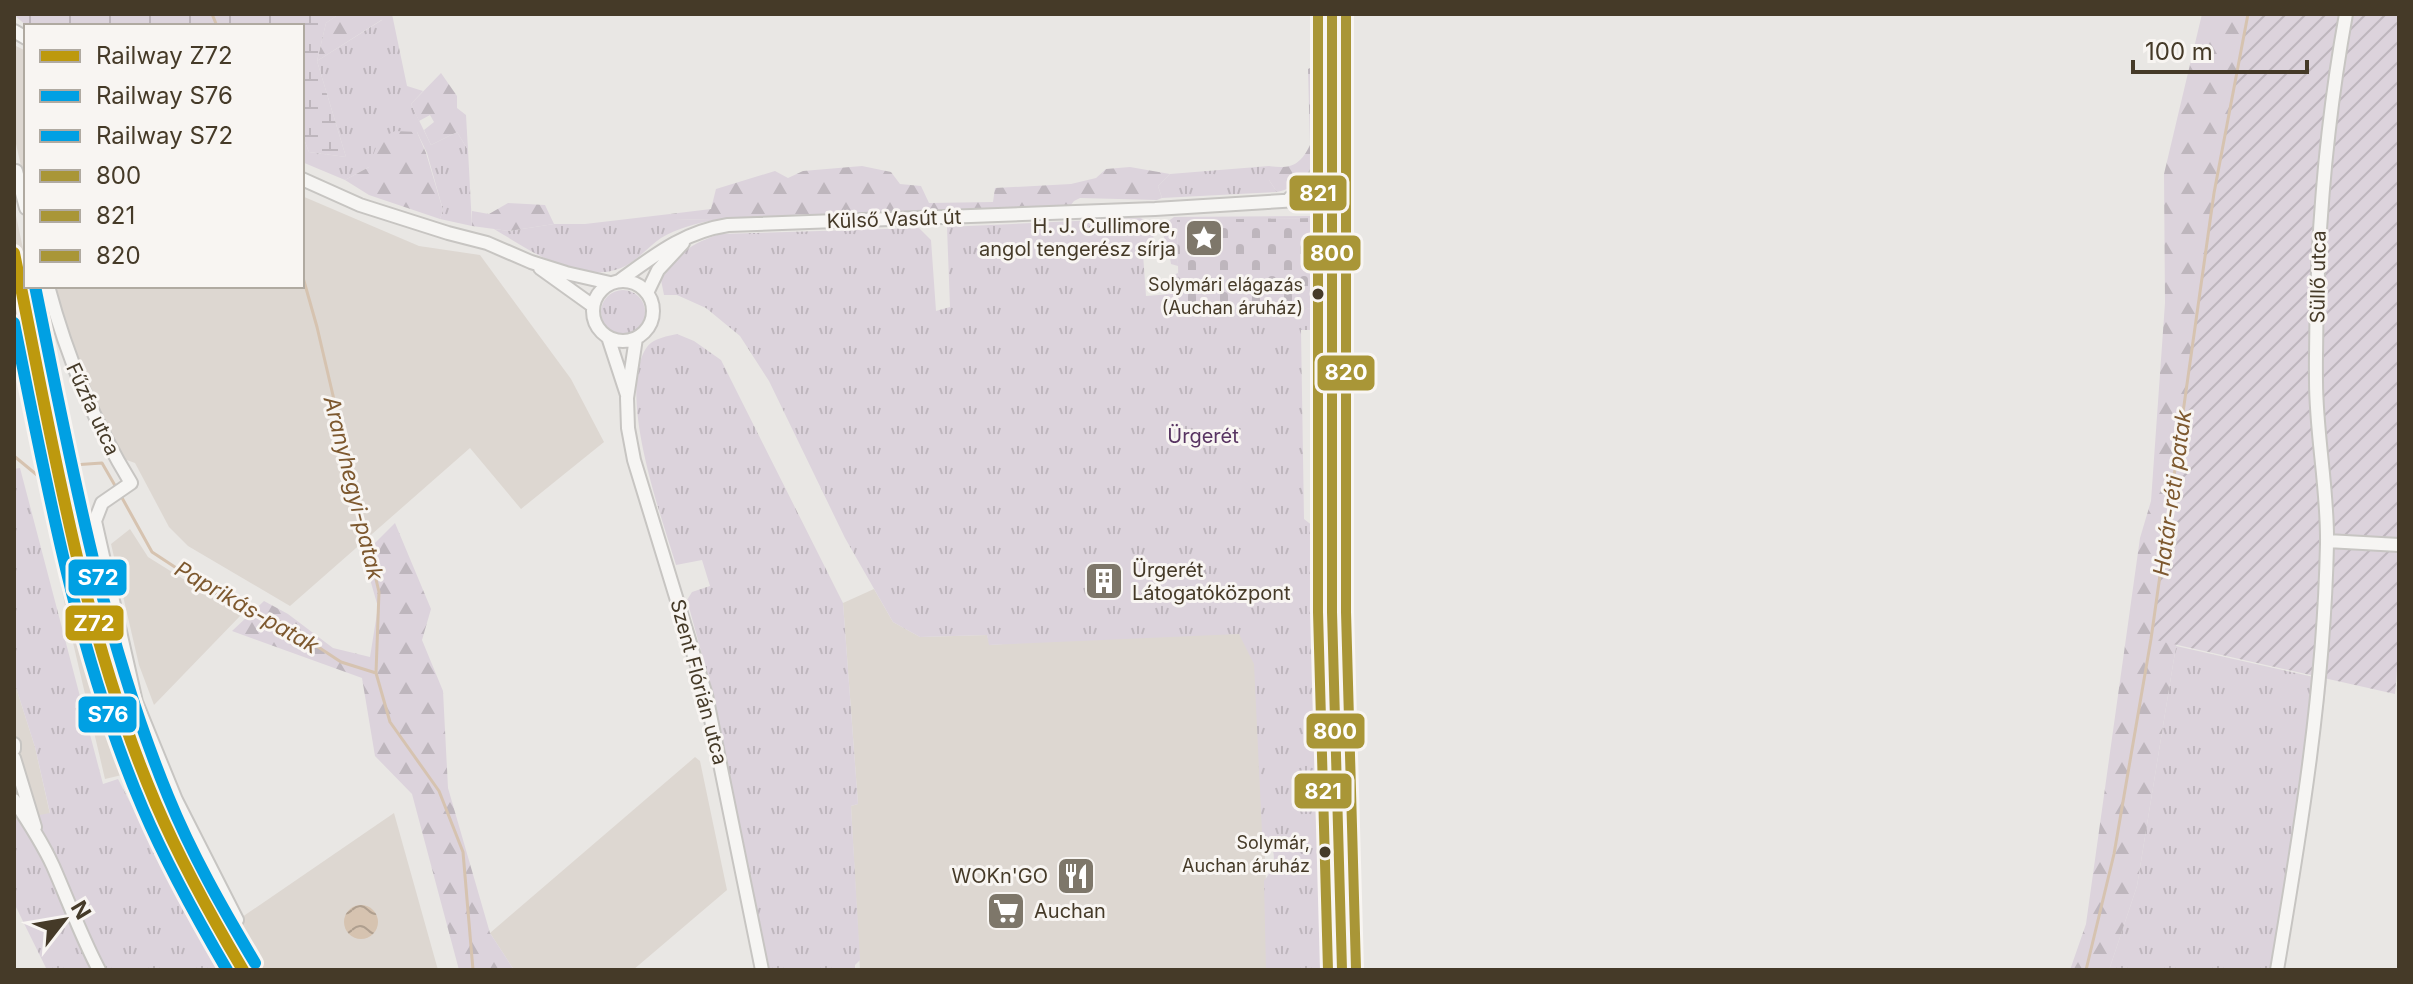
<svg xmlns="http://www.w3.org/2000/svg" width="2413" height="984" font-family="Inter,sans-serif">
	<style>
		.built { fill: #ddd7d1 }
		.grass { fill: url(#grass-tufts) }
		.forest { fill: url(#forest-firs) }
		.wetland { fill: url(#wetland-marsh) }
		.cemetery { fill: url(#cemetery-stones) }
		.garden { fill: url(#garden-furrows) }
		.water { fill: url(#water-waves) }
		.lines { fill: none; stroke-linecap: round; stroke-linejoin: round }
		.stream { stroke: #d6c3b0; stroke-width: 3 }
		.minor-casing { stroke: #c7c5c2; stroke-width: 16 }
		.major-casing { stroke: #c7c4c0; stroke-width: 20 }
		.minor { stroke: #f6f5f3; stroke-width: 12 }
		.major { stroke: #f7f7f7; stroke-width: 16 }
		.bus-1-casing { stroke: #f8f5f2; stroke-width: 16 }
		.bus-2-casing { stroke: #f8f5f2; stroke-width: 16 }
		.bus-3-casing { stroke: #f8f5f2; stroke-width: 16 }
		.bus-1 { stroke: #a99637; stroke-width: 10 }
		.bus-2 { stroke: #a99637; stroke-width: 10 }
		.bus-3 { stroke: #a99637; stroke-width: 10 }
		.rail-1-casing { stroke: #f8f5f2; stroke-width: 18 }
		.rail-2-casing { stroke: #f8f5f2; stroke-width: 18 }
		.rail-3-casing { stroke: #f8f5f2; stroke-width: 18 }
		.rail-1 { stroke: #bd990e; stroke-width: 12 }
		.rail-2 { stroke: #00a0e3; stroke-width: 12 }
		.rail-3 { stroke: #00a0e3; stroke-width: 12 }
		.bus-dot { fill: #453a28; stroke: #f8f5f2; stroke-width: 3 }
		.labels { text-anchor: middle; stroke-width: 6; stroke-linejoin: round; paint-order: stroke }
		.bus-label { font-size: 18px; fill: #453a28; stroke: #f8f5f2; text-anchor: end }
		.street-label { font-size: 20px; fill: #453a28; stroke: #f8f5f2 }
		.poi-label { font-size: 20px; fill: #453a28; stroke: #f8f5f2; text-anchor: end }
		.park-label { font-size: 20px; fill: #583462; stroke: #f8f5f2 }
		.water-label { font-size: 22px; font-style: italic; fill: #7d582e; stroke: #f8f5f2 }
		.line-badge { stroke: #f8f5f2; stroke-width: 3 }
		.badge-label { font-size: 22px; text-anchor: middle; font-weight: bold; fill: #fff }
	</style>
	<defs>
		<pattern id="grass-tufts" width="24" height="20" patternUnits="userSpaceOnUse" patternTransform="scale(2)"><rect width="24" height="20" fill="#dcd3dc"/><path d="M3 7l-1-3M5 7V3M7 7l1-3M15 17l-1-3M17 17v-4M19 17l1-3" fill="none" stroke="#beb6bd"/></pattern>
		<pattern id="forest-firs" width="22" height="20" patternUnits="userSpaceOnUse" patternTransform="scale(2)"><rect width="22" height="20" fill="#dcd3dc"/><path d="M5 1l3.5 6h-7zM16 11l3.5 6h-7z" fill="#beb6bd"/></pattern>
		<pattern id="wetland-marsh" width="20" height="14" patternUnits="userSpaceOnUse" patternTransform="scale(2)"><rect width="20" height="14" fill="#dcd3dc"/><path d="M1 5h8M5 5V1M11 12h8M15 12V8" fill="none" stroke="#beb6bd"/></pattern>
		<pattern id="cemetery-stones" width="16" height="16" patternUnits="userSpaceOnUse" patternTransform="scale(2)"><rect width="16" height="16" fill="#dcd3dc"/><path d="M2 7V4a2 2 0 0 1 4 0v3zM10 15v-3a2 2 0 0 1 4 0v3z" fill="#beb6bd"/></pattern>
		<pattern id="garden-furrows" width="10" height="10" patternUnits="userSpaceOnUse" patternTransform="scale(2)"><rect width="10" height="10" fill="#dcd3dc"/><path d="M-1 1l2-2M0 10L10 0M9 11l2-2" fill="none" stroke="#beb6bd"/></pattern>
		<pattern id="water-waves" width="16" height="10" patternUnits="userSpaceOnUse" patternTransform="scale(2)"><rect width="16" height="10" fill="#d6c3b0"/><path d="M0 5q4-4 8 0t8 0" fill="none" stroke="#af9f8f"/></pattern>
	</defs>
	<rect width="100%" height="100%" fill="#e9e7e4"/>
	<path class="built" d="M14 45 26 51V188L14 135Z
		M302 196 419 246 480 255 571 379 604 442 521 509 470 448 290 606 188 546 169 527 135 463 124 459 111 441 87 389 53 286H302Z
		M14 206 26 263V286H31L104 632 120 692 149 781 187 859 253 970H226L161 862 122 775 105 779 70 630 28 423 25 373 14 320Z
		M130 529 148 557 241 615 154 705 139 665 111 544Z
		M874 589 893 622 920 637 987 635 990 645 1238 628 1256 661 1270 970H860L851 806 858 804 843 603Z
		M14 681 35 747 50 814 14 820Z
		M695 757 700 761 727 890 633 970H514L490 933Z
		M394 813 438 970H259L229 926Z"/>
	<path class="grass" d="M383 14H392L407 86 423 91 411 104 431 145 457 132 468 150 472 226 440 219 443 210 427 153 417 132 369 167 345 180 302 162V134L309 152 346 157 317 61 382 20Z
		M1269 166V180L1277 192 1162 198 1158 186 1170 174Z
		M670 214 674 219 714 220C695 224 678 228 661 238 648 247 636 262 621 268 578 285 530 250 494 229L509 231 554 224H585Z
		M1317 216 1322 227 1316 262 1318 309 1311 318 1310 330H1301L1304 519 1318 530 1329 970H1266L1264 881C1278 863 1277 850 1262 832L1254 664 1239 634 989 645 987 635 920 637 893 622 845 538 769 381 740 336 706 308 677 295H664L661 280C678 253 690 244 720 234L919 228 931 240 936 311 950 307 947 227 1140 218C1156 222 1153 239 1154 253L1143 254 1146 296 1171 294V276L1178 273 1179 310 1316 308 1314 218 1177 221 1178 266 1171 264 1169 252H1165L1163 225 1174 217Z
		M601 312a22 22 0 1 1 44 0a22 22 0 1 1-44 0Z
		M677 334 694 341 721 360 843 603 858 804 851 806 860 960 855 965V970H769L712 691 687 600 692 592 710 586 702 560 676 565C661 515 618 398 645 350 652 338 665 337 677 334Z
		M20 468 103 784 118 779 191 920 223 970H47L14 903V820L50 813 35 747 14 681V469Z
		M2176 646 2327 680 2317 761 2277 970H2109L2137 886Z"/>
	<path class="forest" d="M339 14H383V19L317 61 326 23Z
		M2202 14H2285L2184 551 2176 646 2137 886 2109 970H2070L2086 924 2140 538 2151 501 2165 303 2164 174Z
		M1312 67 1320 69C1321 116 1337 178 1277 192L1269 180V166C1290 169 1300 166 1310 145L1308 69Z
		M441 73 457 96V108L466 115 468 150 457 132 431 145 424 130 434 122 430 115 419 121 411 104Z
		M395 131 417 132 426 153 443 210 440 219 369 195 345 180 369 167 379 139Z
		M862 166 891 172 900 184 921 186 929 203 993 202 995 188 1071 184 1096 178 1106 169 1130 167 1170 174 1158 186 1162 198 1157 200 1080 198 1074 201 1070 206 714 220 673 219 670 214 711 209 716 189 775 171 788 178 803 171Z
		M508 203 545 205 554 224 509 231 472 226V211L489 214Z
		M395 523 431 609 422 640 443 691 448 788 490 933 514 970H459L412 794 375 756 362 678 232 631 264 601 288 614 333 648 370 657 378 607 363 555Z"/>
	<path class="wetland" d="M339 14 326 23 317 61 346 157 309 152 302 134V26H27L14 15Z"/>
	<path class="cemetery" d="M1315 218 1317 308 1179 310 1177 220Z"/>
	<path class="garden" d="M2248 14H2399V646L2395 694 2151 639 2214 193Z"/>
	<path class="water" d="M344 922a17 17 0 1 1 34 0a17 17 0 1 1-34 0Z"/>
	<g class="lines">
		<path class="stream" d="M212 14 217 26
			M302 274 317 327 379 592 376 673 390 722 439 791 463 852 473 970
			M14 456 37 475
			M73 465 102 463 117 489
			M121 496 152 552 225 600 280 622 341 662 376 673
			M2086 970 2114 854 2151 639 2214 193 2248 14"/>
		<g class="minor-casing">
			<path id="minor" d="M14 31 26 38
				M16 171 26 208
				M302 179 360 205 448 233 487 243 531 262 566 273 610 283
				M1290 198C1313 185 1322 170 1327 144
				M540 268 593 306
				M619 281C655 255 683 232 728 225L1155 209 1332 198
				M593 311a30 30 0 1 1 60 0a30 30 0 1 1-60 0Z
				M48 286C67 357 93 421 131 483L102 503 95 521 136 702 176 800 237 920
				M647 293 658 270 683 243
				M608 337 627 395
				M636 338 627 398 628 428 634 460 706 695 762 970
				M2327 541 2399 545
				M14 744V749
				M14 758 35 827
				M14 800C28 821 42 842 53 866 68 900 81 936 99 970
				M2277 970C2301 829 2324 688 2327 544 2328 490 2316 435 2316 381 2315 258 2324 135 2346 14"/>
		</g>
		<g class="major-casing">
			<path id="major" d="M1332 14C1333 333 1326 652 1342 970"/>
		</g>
		<use href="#minor" class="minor"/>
		<use href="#major" class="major"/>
		<g class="bus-1-casing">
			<path id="bus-1" d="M1332 14V612L1342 970"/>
		</g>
		<g class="bus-2-casing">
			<path id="bus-2" d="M1318 14V612L1328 970"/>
		</g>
		<g class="bus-3-casing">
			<path id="bus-3" d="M1346 14V612L1356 969"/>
		</g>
		<use href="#bus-1" class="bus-1"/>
		<use href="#bus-2" class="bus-2"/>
		<use href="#bus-3" class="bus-3"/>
		<g class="rail-1-casing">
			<path id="rail-1" d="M14 253C52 437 81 630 156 804 181 862 211 916 243 970"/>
		</g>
		<g class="rail-2-casing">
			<path id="rail-2" d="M14 323C47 486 77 655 143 809 167 865 196 917 227 970"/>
		</g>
		<g class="rail-3-casing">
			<path id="rail-3" d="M35 286C70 458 101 633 168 796 192 855 223 909 255 963"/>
		</g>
		<use href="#rail-1" class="rail-1"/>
		<use href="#rail-2" class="rail-2"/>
		<use href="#rail-3" class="rail-3"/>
	</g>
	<defs>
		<g id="sight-square" transform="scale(2)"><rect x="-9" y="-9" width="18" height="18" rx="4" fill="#7e776a" stroke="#f8f5f2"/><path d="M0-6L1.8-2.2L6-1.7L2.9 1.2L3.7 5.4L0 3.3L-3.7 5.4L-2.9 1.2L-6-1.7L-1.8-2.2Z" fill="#fff"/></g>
		<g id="building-square" transform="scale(2)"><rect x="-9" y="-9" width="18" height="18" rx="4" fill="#7e776a" stroke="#f8f5f2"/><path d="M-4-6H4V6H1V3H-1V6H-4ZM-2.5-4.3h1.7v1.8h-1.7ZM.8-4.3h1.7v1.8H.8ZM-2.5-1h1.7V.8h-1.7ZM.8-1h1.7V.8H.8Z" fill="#fff"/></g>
		<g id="restaurant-square" transform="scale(2)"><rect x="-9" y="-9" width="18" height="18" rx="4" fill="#7e776a" stroke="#f8f5f2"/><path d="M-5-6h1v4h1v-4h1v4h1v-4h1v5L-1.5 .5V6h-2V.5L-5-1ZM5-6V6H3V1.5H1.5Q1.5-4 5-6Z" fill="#fff"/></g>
		<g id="supermarket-square" transform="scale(2)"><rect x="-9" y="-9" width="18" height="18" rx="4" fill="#7e776a" stroke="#f8f5f2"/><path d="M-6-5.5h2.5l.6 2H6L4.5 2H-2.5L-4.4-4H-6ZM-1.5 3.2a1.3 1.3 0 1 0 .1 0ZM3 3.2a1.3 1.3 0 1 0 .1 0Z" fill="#fff"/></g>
	</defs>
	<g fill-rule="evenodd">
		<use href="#sight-square" x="1204" y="238"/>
		<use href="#building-square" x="1104" y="581"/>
		<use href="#restaurant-square" x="1076" y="876"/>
		<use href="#supermarket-square" x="1006" y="911"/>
	</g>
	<g class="bus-dot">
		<circle cx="1318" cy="294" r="7"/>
		<circle cx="1325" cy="852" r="7"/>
	</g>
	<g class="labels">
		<g class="bus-label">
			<text x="1303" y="291">Solymári elágazás<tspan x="1303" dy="23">(Auchan áruház)</tspan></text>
			<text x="1310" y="849">Solymár,<tspan x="1310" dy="23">Auchan áruház</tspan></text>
		</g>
		<g class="street-label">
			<text transform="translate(894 219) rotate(-2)" y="7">Külső Vasút út</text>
			<text transform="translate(2318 277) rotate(-89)" y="7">Süllő utca</text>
			<text transform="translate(93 409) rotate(65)" y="7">Fűzfa utca</text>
			<text transform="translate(699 682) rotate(75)" y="7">Szent Flórián utca</text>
		</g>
		<g class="poi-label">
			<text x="1176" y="233">H. J. Cullimore,<tspan x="1176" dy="23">angol tengerész sírja</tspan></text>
			<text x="1132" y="577" text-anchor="start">Ürgerét<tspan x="1132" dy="23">Látogatóközpont</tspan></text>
			<text x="1048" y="883">WOKn'GO</text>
			<text x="1034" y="918" text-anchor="start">Auchan</text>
		</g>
		<g class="park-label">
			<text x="1203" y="443">Ürgerét</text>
		</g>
		<g class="water-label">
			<text transform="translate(354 488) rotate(76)" y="8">Aranyhegyi-patak</text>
			<text transform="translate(2172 493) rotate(-82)" y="8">Határ-réti patak</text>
			<text transform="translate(247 607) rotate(30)" y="8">Paprikás-patak</text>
		</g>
	</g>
	<g class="line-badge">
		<rect x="1288" y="174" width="60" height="38" rx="8" fill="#a99637"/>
		<rect x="1302" y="234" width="60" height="38" rx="8" fill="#a99637"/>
		<rect x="1316" y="354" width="60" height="38" rx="8" fill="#a99637"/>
		<rect x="67" y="558" width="61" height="39" rx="8" fill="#00a0e3"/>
		<rect x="64" y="604" width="61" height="38" rx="8" fill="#bd990e"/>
		<rect x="77" y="695" width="61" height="39" rx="8" fill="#00a0e3"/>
		<rect x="1305" y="712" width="61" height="38" rx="8" fill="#a99637"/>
		<rect x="1293" y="772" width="60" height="38" rx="8" fill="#a99637"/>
	</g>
	<g class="badge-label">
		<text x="1318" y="201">821</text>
		<text x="1332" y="261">800</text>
		<text x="1346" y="380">820</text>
		<text x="98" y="585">S72</text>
		<text x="94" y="631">Z72</text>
		<text x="108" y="722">S76</text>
		<text x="1335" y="739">800</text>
		<text x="1323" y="799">821</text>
	</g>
	<rect width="2413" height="984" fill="none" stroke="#453a28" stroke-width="32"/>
	<rect x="24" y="24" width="280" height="264" fill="#f8f5f2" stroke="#b0aaa1" stroke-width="2"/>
	<rect x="40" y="50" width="40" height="12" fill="#bd990e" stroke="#b0aaa1" stroke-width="2"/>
	<text x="96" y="64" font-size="24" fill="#453a28">Railway Z72</text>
	<rect x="40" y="90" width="40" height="12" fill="#00a0e3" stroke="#b0aaa1" stroke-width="2"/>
	<text x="96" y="104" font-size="24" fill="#453a28">Railway S76</text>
	<rect x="40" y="130" width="40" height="12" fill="#00a0e3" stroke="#b0aaa1" stroke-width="2"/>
	<text x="96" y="144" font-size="24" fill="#453a28">Railway S72</text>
	<rect x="40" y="170" width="40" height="12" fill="#a99637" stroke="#b0aaa1" stroke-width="2"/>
	<text x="96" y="184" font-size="24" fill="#453a28">800</text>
	<rect x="40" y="210" width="40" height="12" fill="#a99637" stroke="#b0aaa1" stroke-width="2"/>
	<text x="96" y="224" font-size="24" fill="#453a28">821</text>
	<rect x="40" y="250" width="40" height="12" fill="#a99637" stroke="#b0aaa1" stroke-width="2"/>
	<text x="96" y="264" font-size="24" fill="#453a28">820</text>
	<g transform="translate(64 920) rotate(59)" stroke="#f8f5f2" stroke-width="6" paint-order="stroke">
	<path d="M0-6L14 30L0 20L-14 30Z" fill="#453a28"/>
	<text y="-12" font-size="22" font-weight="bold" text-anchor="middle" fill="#453a28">N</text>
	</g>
	<path d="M2133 60v12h174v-12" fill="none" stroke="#453a28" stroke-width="4"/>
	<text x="2145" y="60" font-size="24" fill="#453a28" stroke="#f8f5f2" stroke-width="6" paint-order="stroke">100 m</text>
</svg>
